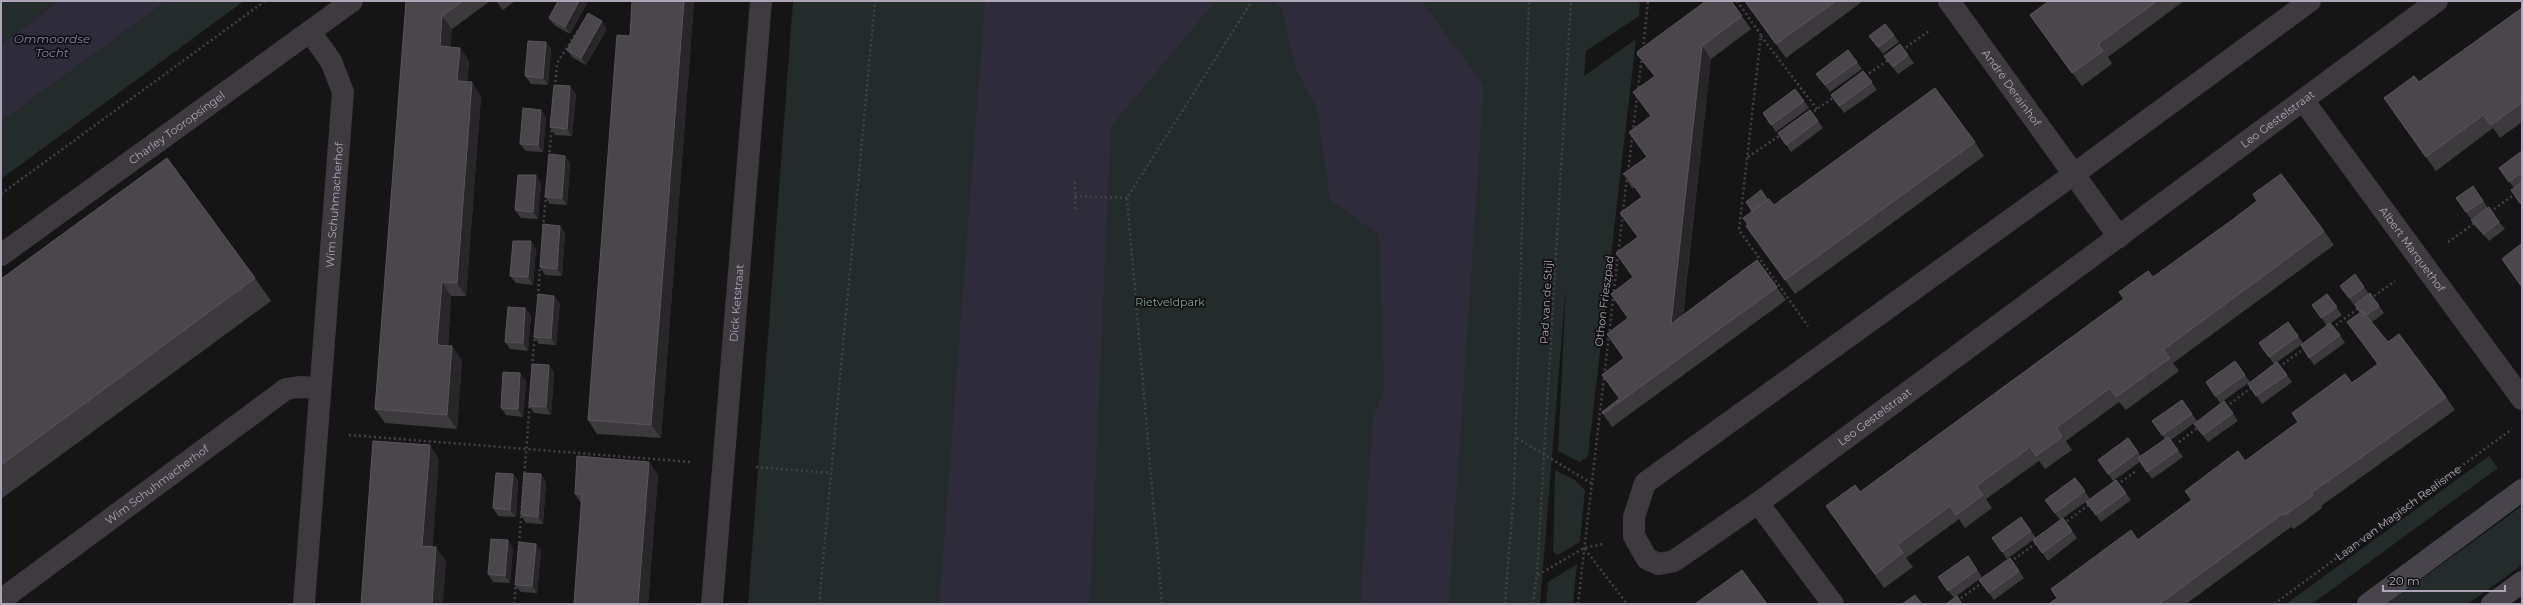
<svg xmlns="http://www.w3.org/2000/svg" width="2523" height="605" font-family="Montserrat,sans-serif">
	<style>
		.green { fill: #232b2b }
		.water { fill: #2e2b3a }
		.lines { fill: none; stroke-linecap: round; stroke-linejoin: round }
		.path { stroke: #434047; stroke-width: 2.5; stroke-dasharray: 2 3; stroke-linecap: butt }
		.minor { stroke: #3e3a40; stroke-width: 22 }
		.secondary { stroke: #48444b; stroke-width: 22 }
		.wall { fill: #3d3a3e }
		.shaded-wall { fill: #292629 }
		.building { fill: #4a464b; stroke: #59555c }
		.labels { text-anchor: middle; stroke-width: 3.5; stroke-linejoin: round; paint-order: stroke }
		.street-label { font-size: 11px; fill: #aea6b7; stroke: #111011 }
		.park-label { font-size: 11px; fill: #7da29b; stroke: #111011 }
		.water-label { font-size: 12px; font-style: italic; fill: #897db2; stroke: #111011 }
	</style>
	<rect width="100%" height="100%" fill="#161516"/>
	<path class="green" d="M2 1H59L1 44Z
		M167 1H244L1 179V122Z
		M793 1H1640L1639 16 1586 51 1584 76 1636 39 1588 456 1580 462 1558 451 1566 286 1540 604H748Z
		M2489 456 2498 468 2312 604H2286Z
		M1555 470 1575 480 1585 490 1580 542 1558 555 1553 552Z
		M2522 506V565L2468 604H2387Z
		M1577 564 1573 604H1546L1548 582Z"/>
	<path class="water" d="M59 1H167L1 122V44Z
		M985 1H1216L1111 127 1090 604H939Z
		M1271 1H1422L1484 85 1449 604H1360L1373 417 1384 391 1379 235 1330 200 1317 109 1295 67 1282 8Z"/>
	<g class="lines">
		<g class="path">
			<path d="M1737 1 1761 35 1739 230 1808 326"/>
			<path d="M1761 36 1817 109"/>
			<path d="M1643 49 1648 1"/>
			<path d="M1902 50 1929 31"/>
			<path d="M1865 76 1890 59"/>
			<path d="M555 87 557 63 579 29"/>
			<path d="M1810 114 1836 96"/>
			<path d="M549 157 552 126"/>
			<path d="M1748 157 1782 134"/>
			<path d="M1628 172 1642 56"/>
			<path d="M1075 182V212"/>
			<path d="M1 194 265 1"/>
			<path d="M1075 196 1127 198"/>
			<path d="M2490 212 2515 194"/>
			<path d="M543 227 546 196"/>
			<path d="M2448 242 2476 222"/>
			<path d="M538 296 540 266"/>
			<path d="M2370 299 2395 281"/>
			<path d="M2332 328 2360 307"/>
			<path d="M532 366 535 335"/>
			<path d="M2279 367 2305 348"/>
			<path d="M2226 407 2252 387"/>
			<path d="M349 435 691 462"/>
			<path d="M1517 438 1591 483"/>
			<path d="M2179 442 2200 426"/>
			<path d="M756 467 831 473"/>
			<path d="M2117 485 2136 471"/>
			<path d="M2063 524 2090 504"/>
			<path d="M1585 549 1627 604"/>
			<path d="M518 558 531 387"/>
			<path d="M2010 562 2038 542"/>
			<path d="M1538 575 1584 548 1603 544"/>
			<path d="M514 604 516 583"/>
			<path d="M819 604 875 1"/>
			<path d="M1162 604 1127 198 1252 1"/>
			<path d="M1505 604 1514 491 1529 1"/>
			<path d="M1533 604 1537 575 1571 1"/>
			<path d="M1578 604 1627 177"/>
			<path d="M1953 604 1983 582"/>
			<path id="s1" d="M2274 604 2512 429"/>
		</g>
		<g class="minor">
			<path id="s2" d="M1949 1 2119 237"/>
			<path id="s3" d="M2310 1 2074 174 1645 483 1634 517V536L1647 559 1659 564 1674 561 1758 503 2437 1"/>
			<path id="s4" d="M2303 100 2522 399"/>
			<path id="s5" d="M1 255 352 1"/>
			<path d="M1758 503 1833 604"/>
			<path id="s6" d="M1 600 286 389 299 387 320 388"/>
			<path id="s7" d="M304 604 343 92 331 61 310 32"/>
			<path id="s8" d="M712 604 761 1"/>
		</g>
		<path class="secondary" d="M2368 604 2522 490
			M2492 604 2522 582"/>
	</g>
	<path class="wall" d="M406 1H490L452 29 450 47 460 48 469 61 467 82 481 96 466 296H451L448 346 462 360 457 429 385 423 375 409Z
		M496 1H515L503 10Z
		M647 1H694L661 438 597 434 588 420 630 36Z
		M1731 1 1751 29 1711 59 1683 315 1757 260 1786 300 1612 427 1602 412 1619 399 1602 375 1624 359 1642 197 1635 188H1632L1623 174 1646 157 1651 117 1654 76 1647 67 1637 54Z
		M1744 1H1863L1786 58Z
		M2049 1H2184L2108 57 2112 64 2082 86 2030 15Z
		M587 3 570 34 554 25 549 18Z
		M2522 8V122L2500 138 2493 128 2436 171 2393 111 2419 82Z
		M607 29 586 65 572 57 567 50Z
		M1894 35 1899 42 1883 54 1869 36Z
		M546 42 551 49 548 85 531 84 525 76Z
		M1900 44 1914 63 1898 74 1884 56Z
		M1848 50 1862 69 1830 92 1816 74Z
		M1863 71 1877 90 1844 113 1831 95Z
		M1795 89 1809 108 1776 132 1763 113Z
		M576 94 572 136 555 135 550 127Z
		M1810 110 1823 128 1791 152 1778 133Z
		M546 117 543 152 526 151 520 144Z
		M1975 142 1984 156 1795 294 1746 226 1774 205Z
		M2522 151V206L2511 190 2514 188 2499 168Z
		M570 163 567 205 550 204 545 197Z
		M541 183 538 219 521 218 515 210Z
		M2473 186 2488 208 2505 229 2489 241 2476 227 2471 220 2483 211 2471 219 2456 198Z
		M560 226 565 233 562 276 545 275 540 267Z
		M2324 231 2334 245 2173 363 2179 371 2126 410 2119 402 2066 441 2072 450 2045 469 2039 461 1986 499 1992 508 1965 528 1959 519 1906 558 1913 567 1884 588 1826 506 1860 492 2153 277Z
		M536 249 533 285 516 283 510 276Z
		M2355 274 2369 294 2370 293 2384 313 2372 322 2388 342 2446 397 2455 410 2321 506 2322 508 2294 529 2291 527 2186 604H2049L2191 500 2185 491 2245 461 2377 364 2360 312 2355 305H2354L2340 286Z
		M255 278 271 301 1 499V279Z
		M2327 294 2342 315 2327 326 2312 305Z
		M560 303 556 345 539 344 534 337Z
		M525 308 531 315 528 351 510 349 505 342Z
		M2288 322 2303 343 2340 335 2345 343 2314 365 2301 345 2277 362 2292 382 2262 404 2248 384 2274 364 2259 343Z
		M2235 361 2250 382 2220 403 2206 382Z
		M554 372 551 415 534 413 529 406Z
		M526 381 523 417 506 415 501 408Z
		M2182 400 2197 421 2171 440 2183 457 2152 479 2140 462 2113 481 2098 460 2128 438 2141 456 2165 439 2152 421Z
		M2224 401 2238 421 2208 442 2194 424Z
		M513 474 518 481 516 517 498 516 493 508Z
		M658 475 648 604H574L581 503 575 494Z
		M2075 478 2090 499 2063 518 2077 538 2048 561 2033 540 2007 559 1992 538 2021 517 2036 538 2060 520 2045 500Z
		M2116 480 2131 500 2101 522 2086 502Z
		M546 482 543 524 526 523 521 515Z
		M536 544 541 551 537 593 521 592 515 585Z
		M513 548 510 583 493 582 488 574Z
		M1968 556 1982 577 1954 598 1938 577Z
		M2010 558 2024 578 1994 600 1979 580Z"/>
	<path class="shaded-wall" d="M579 1H586L587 3 570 34 565 27Z
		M684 1H694L661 438 651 425Z
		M442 16 452 29 450 60 440 46Z
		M602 21 607 29 586 65 581 58Z
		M546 42 551 49 548 85 543 78Z
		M1702 46 1711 59 1680 337 1671 324Z
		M460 48 469 61 466 95 457 81Z
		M472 82 481 96 466 296 457 283Z
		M570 86 576 94 572 136 567 129Z
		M541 110 546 117 543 152 538 145Z
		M565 156 570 163 567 205 562 198Z
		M536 175 541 183 538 219 533 212Z
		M560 226 565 233 562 276 557 269Z
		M531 241 536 249 533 285 528 277Z
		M442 282 451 296 447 359 437 345Z
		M554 296 560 303 556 345 551 338Z
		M525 308 531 315 528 351 523 343Z
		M452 346 462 360 457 429 447 415Z
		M549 365 554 372 551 415 546 407Z
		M520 373 526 381 523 417 518 409Z
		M430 445 439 459 432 559 422 546Z
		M649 462 658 475 648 604H638Z
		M513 474 518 481 516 517 510 510Z
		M541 474 546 482 543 524 538 517Z
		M508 540 513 548 510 583 505 576Z
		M536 544 541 551 537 593 532 586Z
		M436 547 446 561 443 604H432Z"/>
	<path class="building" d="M406 1H462L442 16 440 46 460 48 457 81 472 82 457 283 442 282 437 345 452 346 447 415 375 409Z
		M558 1H579L565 27 549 18Z
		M632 1 647 2V1H684L651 425 588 420 617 35 630 36Z
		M1706 1H1731L1742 16 1702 46 1671 324 1757 260 1777 287 1603 414 1602 412 1620 398 1602 375 1624 358 1607 334 1628 318 1611 294 1633 277 1616 253 1638 237 1620 213 1642 197 1626 174H1623L1647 157 1629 132 1651 116 1633 92 1655 76 1637 54 1638 51Z
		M1745 1H1836L1776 44Z
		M2049 1H2157L2098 44 2103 51 2072 73 2030 15Z
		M2522 8V102L2491 125 2483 115 2426 157 2384 98 2414 76 2419 82Z
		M588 13 602 21 581 58 567 50Z
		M1885 24 1894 35 1878 47 1869 36Z
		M528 41 546 42 543 78 525 76Z
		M1900 44 1908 55 1893 67 1884 56Z
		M1848 50 1857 62 1825 85 1816 74Z
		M1863 71 1872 82 1839 106 1831 95Z
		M554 85 570 86 567 129 550 127Z
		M1935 88 1975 142 1785 280 1746 226 1748 225 1743 218 1769 199 1774 205Z
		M1795 89 1804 101 1771 125 1763 113Z
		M523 108 541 110 538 145 520 144Z
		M1810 110 1818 121 1786 145 1778 133Z
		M2522 151V172L2509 182 2499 168Z
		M549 154 565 156 562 198 545 197Z
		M167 158 255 278 1 465V279Z
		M2281 174 2324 231 2163 350 2170 358 2116 397 2110 388 2056 428 2062 437 2036 456 2030 447 1976 486 1983 495 1956 515 1950 506 1897 545 1903 553 1875 574 1826 506 1855 485 1860 492 2124 299 2119 292 2148 271 2153 277 2232 220 2257 201 2253 194Z
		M518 175H536L533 212 515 210Z
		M2522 182V202L2520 203 2511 190Z
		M2473 186 2483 201 2466 212 2456 198Z
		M1761 190 1768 200 1752 211 1746 202Z
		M2489 207 2499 222 2484 234 2471 220Z
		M543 224 560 226 557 269 540 267Z
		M513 241H531L528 277 510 276Z
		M2522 243V287L2502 259Z
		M2355 274 2364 287 2349 298 2340 286Z
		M2370 293 2379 306 2366 315 2362 311 2360 312 2355 305Z
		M538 294 554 296 551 338 534 337Z
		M2327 294 2337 307 2321 318 2312 305Z
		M508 307 525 308 523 343 505 342Z
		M2362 311 2388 342 2399 334 2446 397 2311 493 2313 495 2285 515 2282 514 2159 604H2049L2057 598 2051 589 2131 530 2138 540 2192 500 2185 491 2238 451 2245 461 2298 422 2292 413 2345 374 2352 383 2378 364 2347 322Z
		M2288 322 2298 336 2269 357 2259 343Z
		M2330 323 2340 335 2309 358 2301 345Z
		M2235 361 2245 375 2215 396 2206 382Z
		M2277 362 2287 375 2256 396 2248 384Z
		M532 364 549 365 546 407 529 406Z
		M503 372 520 373 518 409 501 408Z
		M2182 400 2192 414 2162 435 2152 421Z
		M2224 401 2233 413 2203 435 2194 424Z
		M2168 437 2178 450 2147 472 2138 458Z
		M2128 438 2138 452 2108 474 2098 460Z
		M373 441 430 445 422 546 436 547 432 604H361Z
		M577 456 649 462 638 604H574L582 494H575Z
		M496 473 513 474 510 510 493 508Z
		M524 473 541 474 538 517 521 515Z
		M2075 478 2085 491 2055 513 2045 500Z
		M2116 480 2126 493 2096 515 2086 502Z
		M2021 517 2031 531 2002 552 1992 538Z
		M2063 518 2072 531 2042 553 2033 540Z
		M491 539 508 540 505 576 488 574Z
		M519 542 536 544 532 586 515 585Z
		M1968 556 1977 570 1948 591 1938 577Z
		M2010 558 2019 571 1989 593 1979 580Z
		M1742 570 1767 604H1695Z
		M1915 595 1922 604H1902Z
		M1957 596 1962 604H1946Z"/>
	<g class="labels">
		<g class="street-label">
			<text dy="4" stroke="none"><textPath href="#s2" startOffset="107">André Derainhof</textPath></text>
			<text dy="4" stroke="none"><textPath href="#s3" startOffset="1679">Leo Gestelstraat</textPath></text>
			<text dy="4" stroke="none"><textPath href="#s5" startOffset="217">Charley Tooropsingel</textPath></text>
			<text dy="4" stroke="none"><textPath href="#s7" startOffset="400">Wim Schuhmacherhof</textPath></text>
			<text dy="4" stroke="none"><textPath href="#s4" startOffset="185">Albert Marquethof</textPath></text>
			<text transform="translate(1604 301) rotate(-83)" y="4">Othon Frieszpad</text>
			<text dy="4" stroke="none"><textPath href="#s8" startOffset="302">Dick Ketstraat</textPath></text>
			<text transform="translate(1546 302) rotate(-87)" y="4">Pad van de Stijl</text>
			<text dy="4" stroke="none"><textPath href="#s3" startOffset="1178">Leo Gestelstraat</textPath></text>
			<text dy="4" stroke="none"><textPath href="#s6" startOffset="194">Wim Schuhmacherhof</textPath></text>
			<text dy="4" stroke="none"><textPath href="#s1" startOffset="154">Laan van Magisch Realisme</textPath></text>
		</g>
		<g class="park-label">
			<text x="1170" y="306">Rietveldpark</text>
		</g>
		<g class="water-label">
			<text x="52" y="43">Ommoordse<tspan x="52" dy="14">Tocht</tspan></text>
		</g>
	</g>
	<rect width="2523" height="605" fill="none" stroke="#aea6b7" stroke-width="4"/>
	<path d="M2383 585v6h122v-6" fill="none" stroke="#aea6b7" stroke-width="2"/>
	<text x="2389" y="585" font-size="12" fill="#aea6b7" stroke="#111011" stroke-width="3" paint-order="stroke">20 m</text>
</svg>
